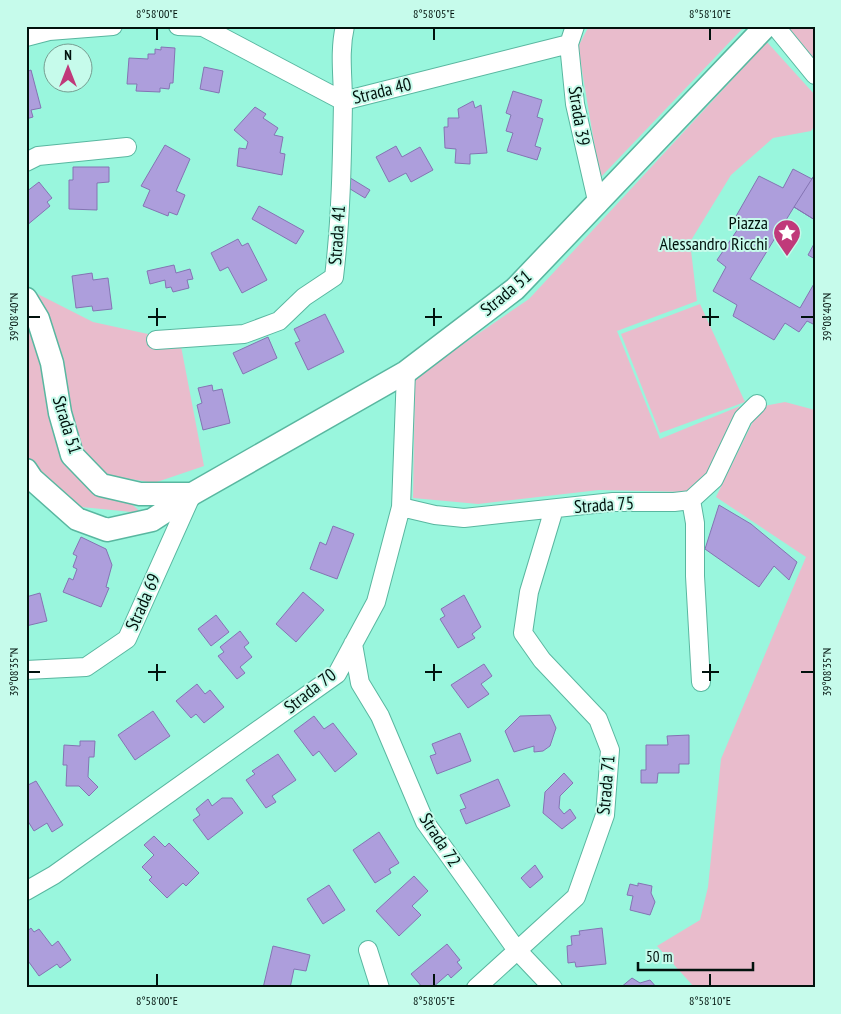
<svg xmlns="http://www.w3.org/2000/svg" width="841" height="1014" font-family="'PT Sans Narrow',sans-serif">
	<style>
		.green { fill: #e9bccc }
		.building { fill: #ad9edc; stroke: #8474b3 }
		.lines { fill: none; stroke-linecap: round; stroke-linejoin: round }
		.minor-casing { stroke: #59b7a0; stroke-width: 20 }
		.tertiary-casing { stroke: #59b7a0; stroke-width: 25 }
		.minor { stroke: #fff; stroke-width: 18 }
		.tertiary { stroke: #fff; stroke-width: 22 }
		.ticks { fill: none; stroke: #01120d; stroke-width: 2 }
		.labels { text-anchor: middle; stroke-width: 4; stroke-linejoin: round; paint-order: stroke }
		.street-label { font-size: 18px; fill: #01120d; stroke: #c6fbeb }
		.poi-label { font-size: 18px; fill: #01120d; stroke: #c6fbeb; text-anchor: end }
		.neatline { fill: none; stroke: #01120d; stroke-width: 2 }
		.ticks-label { font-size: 12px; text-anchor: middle; fill: #01120d }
	</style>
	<rect width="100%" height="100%" fill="#99f6dd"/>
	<path class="green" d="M589 26H745L600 178 578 47Z
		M786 26H815V60L786 27Z
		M767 42 815 95V125L811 131 773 138 731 175 690 242 697 301 617 331 660 439 740 406 708 472 686 492 599 490 478 504 413 498 415 377 529 299Z
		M26 288 93 322 180 341 204 466 154 483 95 473 142 513 61 505 26 456Z
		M700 304 745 402 660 433 621 334Z
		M785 402 815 410V988H695L657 946 700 920 708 887 721 759 806 557 716 497 757 413 764 406Z"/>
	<path class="building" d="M161 47 175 48 173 83H170L169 89 160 88V92L136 91 137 84H127L129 58 148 59V54H155V49L161 50Z
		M204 67 223 71 219 93 200 89Z
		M31 70 41 108 31 110 33 117 26 119V72Z
		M513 91 542 100 537 117 543 119 535 146 541 148 537 160 507 151 513 133 506 131 511 115 506 113Z
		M473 101 475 108 481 105 487 153 470 154V164L455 163 456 149 445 148 444 127H448V118H459L458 109Z
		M255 107 266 114 263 118 278 128 274 135 283 137 280 153 285 154 282 175 237 166 239 148 246 149 248 142 234 130Z
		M165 145 190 159 176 191 185 195 177 215 169 212 168 216 143 206 150 190 141 186Z
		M396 146 402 157 420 147 433 170 411 182 406 173 389 182 376 157Z
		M73 167H109V182L97 183V210L69 209V180H73Z
		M793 169 812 179 815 174V220L794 207 750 279 800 308 815 282V325L807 321 799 332 785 323 774 340 733 316 737 305 713 291 726 267 717 260 742 223 735 218 759 176 783 188Z
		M815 174V220L794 207Z
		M347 176 370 190 365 198 342 184Z
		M39 182 52 198 47 202 50 206 26 226V192Z
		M259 206 304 231 296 244 252 219Z
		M238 239 242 246 248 243 267 280 242 293 228 267 220 271 211 253Z
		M815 242V259L808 255Z
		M174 265 176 273 190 269 193 279 187 280 189 288 173 292 171 287 166 288 165 280 150 284 147 271Z
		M92 273 93 280 108 278 112 309 93 311 92 306 76 308 72 276Z
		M325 314 344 352 308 370 295 343 300 341 294 329Z
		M268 337 277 358 243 374 233 353Z
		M212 385 213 391 222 389 230 423 203 430 197 405 202 403 198 388Z
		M719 505 751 524 797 562 789 580 774 566 759 587 705 549Z
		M333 526 354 534 337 579 310 569 320 542 326 545Z
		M81 537 106 549 112 565 106 587 109 588 101 607 63 592 69 578 73 580 77 569 73 567 77 556 73 554Z
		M303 592 324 610 296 642 276 624Z
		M40 593 47 621 26 626V597Z
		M464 595 481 627 472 634 475 638 458 648 440 619 445 616 441 609Z
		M216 615 229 632 211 646 198 629Z
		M240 631 249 643 244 647 252 657 240 667 245 673 237 679 218 656 224 652 220 647Z
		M484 664 492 676 481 684 489 694 468 708 451 685Z
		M197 684 205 694 210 690 224 707 204 723 196 714 191 718 176 701Z
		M153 711 170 736 135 760 118 735Z
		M550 715 556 728 550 746 543 751 534 752V746L514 752 505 731 520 716Z
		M314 716 324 729 333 723 357 754 335 772 319 751 313 756 294 731Z
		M460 733 471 761 437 774 430 756 436 754 432 744Z
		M689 735V764H679V773H658L657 783H641V770H646V745H668L667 736Z
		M80 741H95L94 757H89L88 777 98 787 89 796 79 786H66L67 765H63L64 745 80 746Z
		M278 754 296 780 272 796 276 802 266 808 246 780 255 774 252 771Z
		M564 773 573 783 560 796 559 808 564 814 570 809 576 818 562 829 543 813 545 792Z
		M498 779 510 806 466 824 460 810 466 808 460 795Z
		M36 781 63 825 52 832 47 823 34 831 26 818V786Z
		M222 798H232L243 813 208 840 193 820 200 815 196 809 208 799 212 806Z
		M379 832 399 863 389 869 391 873 375 883 353 850Z
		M154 836 165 847 169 843 199 873 186 886 183 883 167 898 149 880 152 877 142 867 154 855 144 845Z
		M535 865 543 877 530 888 521 878Z
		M414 876 428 891 412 906 421 915 399 936 376 911Z
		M638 883 652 886 651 893 655 902 650 915 630 910 633 896 627 895 630 884 638 886Z
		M329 885 345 910 323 924 307 899Z
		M31 928 34 932 39 929 52 946 58 941 71 960 60 968 57 964 39 976 26 958V932Z
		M602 928 606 964 576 967 575 962 568 963 567 946 572 945 571 936 580 935 579 931Z
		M447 944 460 960 457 962 462 968 451 978 448 974 432 988H423L411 974Z
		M273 946 310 955 306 971 294 969 290 988H263Z
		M632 978 640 983 650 980 657 988H620Z"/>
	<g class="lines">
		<g class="minor-casing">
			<path id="minor" d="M178 26 203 27 343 101 569 44
				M575 26 569 44 575 104 598 205
				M775 26 815 75
				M26 37 49 31 113 26
				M26 162 38 156 127 147
				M156 340 244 334 279 321 304 297 334 277C341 219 342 160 343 102 343 76 339 52 345 26
				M691 500 695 523V576L701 682
				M401 507 435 515 464 518 613 502H674L691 500 714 479 743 418 757 404
				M353 644 360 683 380 716 425 822 516 949 553 988
				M26 670 86 667 127 639 192 494
				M26 891 54 875 337 674 376 602 401 507 406 372
				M368 950 380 988
				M476 988 576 897 605 815 610 750 598 719 542 660 523 633 529 592 554 509"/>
		</g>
		<g class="tertiary-casing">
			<path id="tertiary" d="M26 299 38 319 52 363 60 413 72 455 101 485 140 494H192
				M26 470 32 479 77 519 107 530 152 520 192 494 406 372 515 289 766 26"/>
		</g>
		<use href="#minor" class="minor"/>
		<use href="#tertiary" class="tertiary"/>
	</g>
	<path class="ticks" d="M157 28V40M434 28V40M710 28V40M157 308V326M434 308V326M710 308V326M28 317H40M148 317H166M425 317H442M702 317H719M801 317H814M157 664V681M434 664V681M710 664V681M28 672H40M148 672H166M425 672H442M702 672H719M801 672H814M157 974V986M434 974V986M710 974V986"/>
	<defs>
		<g id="sight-pin" transform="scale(1.4375)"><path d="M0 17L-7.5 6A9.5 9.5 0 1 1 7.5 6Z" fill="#c0397a" stroke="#c6fbeb"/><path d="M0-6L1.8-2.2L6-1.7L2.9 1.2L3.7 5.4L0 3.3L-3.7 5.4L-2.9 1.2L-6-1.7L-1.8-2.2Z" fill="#fff"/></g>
	</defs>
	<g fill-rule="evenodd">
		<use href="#sight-pin" x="787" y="233"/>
	</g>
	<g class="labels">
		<g class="street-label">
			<text transform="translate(382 91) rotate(-14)" y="6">Strada 40</text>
			<text transform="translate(579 116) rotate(81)" y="6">Strada 39</text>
			<text transform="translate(337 235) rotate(-86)" y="6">Strada 41</text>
			<text transform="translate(506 293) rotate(-40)" y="6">Strada 51</text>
			<text transform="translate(67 425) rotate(73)" y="6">Strada 51</text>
			<text transform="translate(604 505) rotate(-4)" y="6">Strada 75</text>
			<text transform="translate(143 602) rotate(-66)" y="6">Strada 69</text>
			<text transform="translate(310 691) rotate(-38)" y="6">Strada 70</text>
			<text transform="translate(606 785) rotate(-85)" y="6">Strada 71</text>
			<text transform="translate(440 840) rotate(57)" y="6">Strada 72</text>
		</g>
		<g class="poi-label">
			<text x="768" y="229">Piazza<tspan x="768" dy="21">Alessandro Ricchi</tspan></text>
		</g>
	</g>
	<rect width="841" height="1014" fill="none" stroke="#c6fbeb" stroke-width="55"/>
	<g transform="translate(68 68)"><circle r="24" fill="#c6fbeb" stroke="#779e92"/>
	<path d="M0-4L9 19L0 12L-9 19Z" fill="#c0397a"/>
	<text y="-8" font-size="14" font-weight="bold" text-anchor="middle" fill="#01120d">N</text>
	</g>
	<path d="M638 962v8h115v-8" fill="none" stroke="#01120d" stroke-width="2.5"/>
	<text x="646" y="962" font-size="15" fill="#01120d" stroke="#c6fbeb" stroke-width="4" paint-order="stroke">50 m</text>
	<rect x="28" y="28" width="786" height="958" class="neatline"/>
	<g class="ticks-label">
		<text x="157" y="18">8°58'00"E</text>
		<text x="434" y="18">8°58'05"E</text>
		<text x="710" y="18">8°58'10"E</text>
		<text transform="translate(14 317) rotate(-90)" y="4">39°08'40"N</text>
		<text transform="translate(827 317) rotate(-90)" y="4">39°08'40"N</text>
		<text transform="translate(14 672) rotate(-90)" y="4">39°08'35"N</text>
		<text transform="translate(827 672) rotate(-90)" y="4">39°08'35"N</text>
		<text x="157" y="1005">8°58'00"E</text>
		<text x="434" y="1005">8°58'05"E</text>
		<text x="710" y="1005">8°58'10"E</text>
	</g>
</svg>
